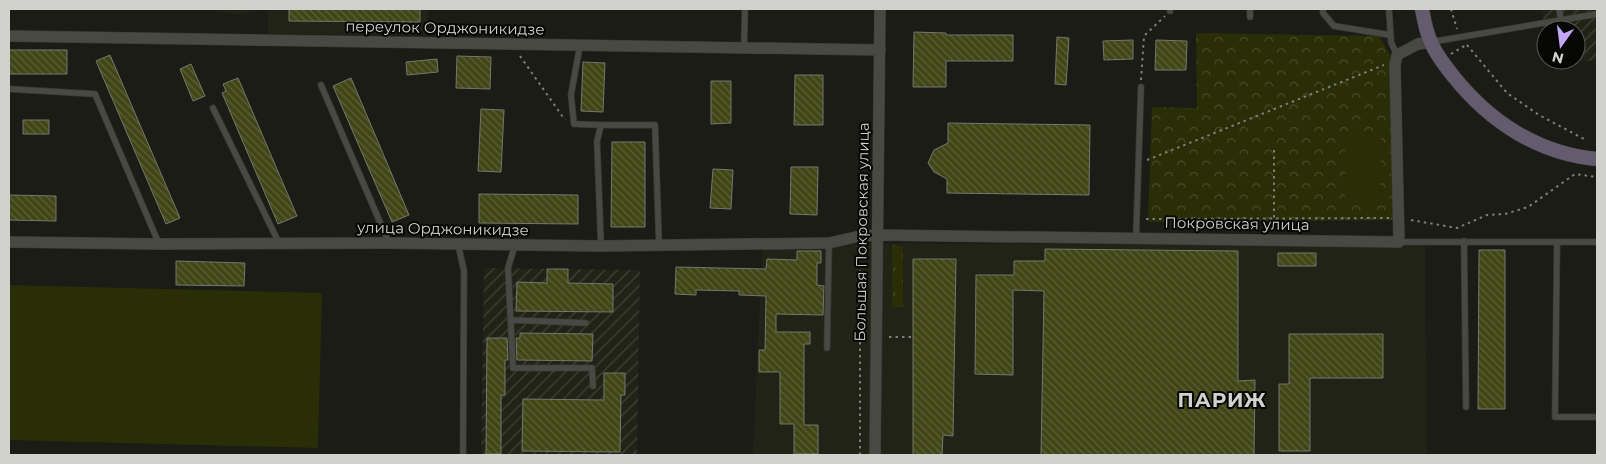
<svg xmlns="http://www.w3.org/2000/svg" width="1606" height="464" font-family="Montserrat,sans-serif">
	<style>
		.built { fill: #212317 }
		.industrial { fill: url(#industrial-furrows) }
		.grass { fill: url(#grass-tufts) }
		.forest { fill: url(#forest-crowns) }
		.pitch { fill: #292e06 }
		.building { fill: url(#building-back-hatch); stroke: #75776f }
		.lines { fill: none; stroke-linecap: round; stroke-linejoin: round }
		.service-casing { stroke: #373834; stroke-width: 7 }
		.minor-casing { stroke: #373834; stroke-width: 12 }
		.secondary-casing { stroke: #373834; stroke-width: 15 }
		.path { stroke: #7d7e79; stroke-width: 2; stroke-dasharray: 2.5 4; stroke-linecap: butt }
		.service { stroke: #484942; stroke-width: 5.5 }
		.minor { stroke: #484942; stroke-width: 11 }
		.secondary { stroke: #645c6e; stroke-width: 14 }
		.labels { text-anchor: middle; stroke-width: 4; stroke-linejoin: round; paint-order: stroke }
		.street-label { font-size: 15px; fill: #d1d2ce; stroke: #060605 }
		.district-label { font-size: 20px; font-weight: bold; letter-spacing: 1px; fill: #d1d2ce; stroke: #060605 }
	</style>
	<defs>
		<pattern id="industrial-furrows" width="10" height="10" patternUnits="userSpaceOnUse" patternTransform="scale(1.25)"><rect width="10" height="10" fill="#212317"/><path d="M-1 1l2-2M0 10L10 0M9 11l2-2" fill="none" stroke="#404238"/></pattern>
		<pattern id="grass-tufts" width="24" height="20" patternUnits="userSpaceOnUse" patternTransform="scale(1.25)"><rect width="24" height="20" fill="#292e06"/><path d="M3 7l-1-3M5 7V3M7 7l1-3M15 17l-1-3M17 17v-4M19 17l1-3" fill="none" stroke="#474b29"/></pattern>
		<pattern id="forest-crowns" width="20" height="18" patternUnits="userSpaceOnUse" patternTransform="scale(1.25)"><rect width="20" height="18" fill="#292e06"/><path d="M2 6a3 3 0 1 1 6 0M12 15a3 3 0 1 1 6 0" fill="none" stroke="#474b29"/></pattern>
		<pattern id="building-back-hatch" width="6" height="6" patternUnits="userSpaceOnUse" patternTransform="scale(1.25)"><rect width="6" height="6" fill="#414617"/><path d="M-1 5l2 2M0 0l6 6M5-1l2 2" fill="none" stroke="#5b6038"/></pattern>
	</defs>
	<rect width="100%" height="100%" fill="#1b1c16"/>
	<path class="built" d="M209 9H428L426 35 268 34V11L260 9 239 15Z
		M860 243 1425 246 1427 455H753L762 248Z"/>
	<path class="industrial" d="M1542 9H1597V61L1572 60H1576V30H1546V36Z
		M484 268 640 270 637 455H481Z"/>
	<path class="grass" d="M892 245 903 246V307H892Z"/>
	<path class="forest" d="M1196 33 1379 36 1393 60 1394 220 1148 222 1152 107 1197 108Z"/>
	<path class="pitch" d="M1346 131H1381L1380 199H1345Z
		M9 285 322 293 318 448 9 440Z"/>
	<path class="building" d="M289 9H420V22L289 21Z
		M914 32 946 33V35H1013V61H946V87H913Z
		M1057 37 1069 38 1066 85 1055 84Z
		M1133 40V59L1104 60 1103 41Z
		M1156 40 1187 41 1186 70H1155Z
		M9 50H67V74H9Z
		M110 55 180 218 166 224 96 61Z
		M457 56 491 57 490 89 456 88Z
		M437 59 438 72 407 75 406 62Z
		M583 62 605 63 603 112 581 111Z
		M191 64 205 96 193 101 180 69Z
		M795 75H823V125H794Z
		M238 78 297 216 278 224 222 93 226 91 223 84Z
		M351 78 409 215 392 222 333 86Z
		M711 81H731V123L711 124Z
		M481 109 504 110 501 172 478 171Z
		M23 120H49V134H23Z
		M948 123 1090 125 1089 195 947 193V179L934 172 928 163 934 150 948 143Z
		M612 142H645V227H611Z
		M791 167H818L817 215 790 214Z
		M713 169 733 170 731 209 710 208Z
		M479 194 578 195V224L479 223Z
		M9 195 56 196V221L9 220Z
		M1045 249 1238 251V381L1255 380 1254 455H1041L1044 291 1013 290V375L975 374 976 275H1014V261H1045Z
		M1479 250H1505V409H1478Z
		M797 251H821V263H817V285L824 286 823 315 776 314V332H810V344H804V425H818V454H794V424H780V372H759V350H765L766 296 739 295V291L696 290V295L675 294 676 267 766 269 767 259 797 260Z
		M1278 253H1316V266H1278Z
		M913 259H956L953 436 943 435 942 455H913Z
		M176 261 245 263 244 286 176 285Z
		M547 269H568V283L613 284V312L516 311 517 282 547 283Z
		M520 333 593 334 592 361 517 360 516 338H520Z
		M1289 334H1383V378H1310V451H1279V384H1289Z
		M487 338H507L508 360H505V395H501V454H486Z
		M604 373H625V395H621L620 452 522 451 523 399 604 400Z"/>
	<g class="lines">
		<g class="service-casing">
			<path id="service" d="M1250 9V17
				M1323 9V13L1334 26 1390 35
				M1389 9 1391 42 1397 55
				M1559 9 1561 20
				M1170 11V9
				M1431 42 1597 14
				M580 45 571 95 574 124 601 125
				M744 48 745 9
				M321 85 389 243
				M9 89 95 94 159 244
				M213 108 279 243
				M1136 238 1141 87
				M1464 241 1466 407
				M1399 242H1597
				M1557 242 1555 417H1597
				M458 244 464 271 463 455
				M515 245 508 268 513 368H592L593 386
				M601 246 597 141 601 125H655L659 244
				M511 320 586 323
				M827 348 829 243"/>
		</g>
		<g class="minor-casing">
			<path id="minor" d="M9 36 880 50
				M9 242 159 244 389 243 601 246 829 243 860 236 877 235 1399 242 1395 66 1397 55 1418 44 1431 42
				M875 455 880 9"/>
		</g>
		<g class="secondary-casing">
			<path id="secondary" d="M1422 9C1424 20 1426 32 1431 42 1436 55 1446 67 1454 77 1490 122 1539 154 1597 159"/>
		</g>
		<path class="path" d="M1451 9 1457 29
			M1467 45 1507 93 1539 115 1584 139
			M1451 54 1466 45
			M520 56 565 120
			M1141 80 1144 36 1165 16
			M1274 150V218
			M1147 160 1384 65
			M1146 219 1389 218
			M1411 220 1457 228 1487 215 1505 214 1528 207 1575 174 1597 177
			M889 337H914
			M860 455V248"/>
		<use href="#service" class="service"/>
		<use href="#minor" class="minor"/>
		<use href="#secondary" class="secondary"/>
	</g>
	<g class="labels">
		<g class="street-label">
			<text transform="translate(445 28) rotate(1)" y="5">переулок Орджоникидзе</text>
			<text transform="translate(1237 224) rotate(1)" y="5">Покровская улица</text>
			<text transform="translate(443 229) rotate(1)" y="5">улица Орджоникидзе</text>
			<text transform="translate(862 232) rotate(-89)" y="5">Большая Покровская улица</text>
		</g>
		<g class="district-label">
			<text x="1222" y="407">ПАРИЖ</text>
		</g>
	</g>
	<rect width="1606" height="464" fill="none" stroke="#d1d2ce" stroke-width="20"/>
	<g transform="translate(1561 45) rotate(194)"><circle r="24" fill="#060605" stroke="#575855"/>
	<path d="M0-4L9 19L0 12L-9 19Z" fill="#c3a7f2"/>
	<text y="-8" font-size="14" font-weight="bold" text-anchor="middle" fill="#d1d2ce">N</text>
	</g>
</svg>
